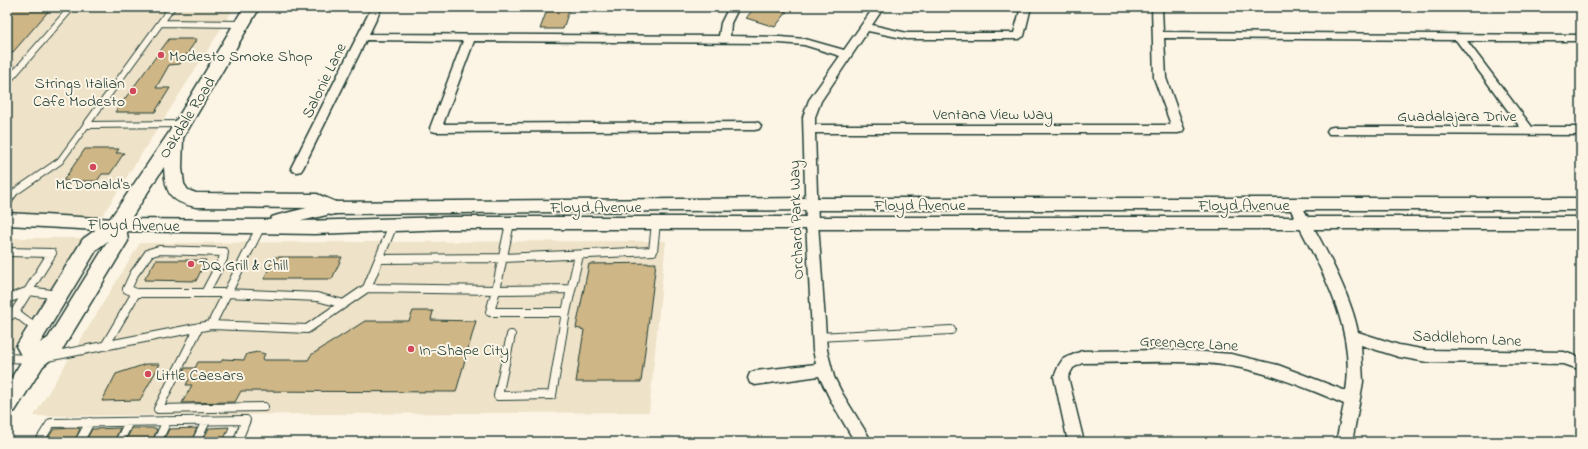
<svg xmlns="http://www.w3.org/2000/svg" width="1588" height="449" font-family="'Indie Flower',sans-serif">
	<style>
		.built { fill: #eee2c8 }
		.building { fill: #ceb686; stroke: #1f3d34 }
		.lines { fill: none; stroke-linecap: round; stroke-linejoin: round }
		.service-far1-casing { stroke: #1f3d34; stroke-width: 8 }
		.service-casing { stroke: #1f3d34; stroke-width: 10 }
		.minor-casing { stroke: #1f3d34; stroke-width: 3 }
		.tertiary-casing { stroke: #1f3d34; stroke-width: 3 }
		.secondary-casing { stroke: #1f3d34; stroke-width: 3 }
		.service-far1 { stroke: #fcf5e5; stroke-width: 6 }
		.service { stroke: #fcf5e5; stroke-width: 8 }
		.minor { fill: #fcf5e5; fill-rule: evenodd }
		.tertiary { fill: #fcf5e5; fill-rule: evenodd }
		.secondary { fill: #fcf5e5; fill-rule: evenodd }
		.poi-dot { fill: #d1495b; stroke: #fcf5e5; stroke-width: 1.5 }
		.labels { text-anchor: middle; stroke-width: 4; stroke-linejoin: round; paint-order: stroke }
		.poi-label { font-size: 16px; fill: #1f3d34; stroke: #fcf5e5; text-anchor: start }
		.street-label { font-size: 16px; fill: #1f3d34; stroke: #fcf5e5 }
	</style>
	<rect width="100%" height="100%" fill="#fcf5e5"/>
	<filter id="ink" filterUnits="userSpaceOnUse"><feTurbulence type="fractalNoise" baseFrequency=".025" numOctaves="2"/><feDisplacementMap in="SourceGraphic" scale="8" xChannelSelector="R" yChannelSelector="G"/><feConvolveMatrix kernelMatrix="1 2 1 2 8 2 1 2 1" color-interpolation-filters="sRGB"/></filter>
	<g filter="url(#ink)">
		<path class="built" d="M7 7H235L102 216H7Z
			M7 238H83L7 356Z
			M666 241 649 412 34 416 140 243Z"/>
		<path class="building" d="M7 7H52L7 59Z
			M548 7H570L563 29H540Z
			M755 7H788L784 11 787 12 775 27 746 18Z
			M169 39H197L180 64 169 65 156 88H170L155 112H115Z
			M85 149H119L116 153H124L110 174H102L97 181H63Z
			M274 257H342L332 279H264Z
			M156 260H206L196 281 144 280Z
			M656 263 641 382H576L584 330 576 328 589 264Z
			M413 311H433L431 320 476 321 456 392 241 391 235 402 182 403 192 385H186L189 379H179L185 368H195L198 362H221L223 359 244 360 247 354 258 352 265 354 262 360H308L311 355 365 321H409Z
			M146 364H160L140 400 102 401 116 374Z
			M229 427 223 442H202L209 428Z
			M120 428 114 442H85L92 429Z
			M132 428H154L157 429 152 442H125Z
			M197 428 191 442H163L169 429Z
			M54 429 78 428 80 429 74 442H45Z"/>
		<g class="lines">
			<g class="service-far1-casing">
				<path id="service-far1" d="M161 23 242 24
					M7 82 72 7
					M86 125 182 124
					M8 201 15 192 60 161 172 7"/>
			</g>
			<g class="service-casing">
				<path id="service" d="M7 202 9 200
					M7 252 52 253
					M379 259 502 258 653 251 656 223
					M367 288 393 225
					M571 289 496 290 490 312H566L579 255
					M136 293 127 289 134 274 149 253 159 250 224 252 223 259 205 293
					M7 299 29 291 58 295
					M7 318 15 312
					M211 325 307 329 367 288 496 290 510 223
					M199 327 158 409 264 407
					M37 329 15 312 52 253
					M511 335 498 396 552 395 566 312
					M818 337 951 330
					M105 346 136 293H226L317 297 344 304
					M47 357 211 325 261 226
					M7 358 31 359
					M39 442 51 423 246 420 237 442
					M79 442 90 422
					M119 442 129 422
					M157 442 167 421
					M196 442 206 421"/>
			</g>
			<g class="minor-casing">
				<path id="minor" d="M372 7H382L369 34 719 36 721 23 729 7H739L731 23 730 36 780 37 805 39 844 50 874 7H884L872 25 907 33H1014L1021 7H1031L1024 36 1019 39H907L868 31 821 101 815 117V125H1171L1154 78 1152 7H1162L1163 32 1581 35V41H1467L1532 127H1581V135L1329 134 1327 131 1329 128 1333 127H1520L1456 40 1164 38 1166 78 1184 129 1182 132 1178 133H815L818 223 827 350 834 377 842 393 872 442H855L832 403 819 376 755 385 750 383 748 378 750 373 755 371 816 364 813 350 806 223 803 117 809 100 840 56 804 45 780 43 474 41 443 124 755 122 759 123 761 126 759 129 755 130 436 132 432 131 430 128 463 41 366 40 303 168 301 171 297 172 293 171 291 168Z
					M1294 199 1299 201C1319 237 1350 291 1358 332L1399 345 1427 350 1564 352 1581 358V370L1564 364 1427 362 1399 357 1361 345 1363 382 1352 442H1336L1344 404C1307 388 1270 373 1231 366 1182 359 1131 363 1082 363L1073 368 1068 377 1084 442H1068L1054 377 1059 365 1063 359 1082 351 1176 350 1231 354 1278 365 1346 391C1357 323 1316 262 1288 204L1289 201Z"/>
			</g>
			<g class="tertiary-casing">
				<path id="tertiary" d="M811 198H1581V210H811L331 214 301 221 449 217H1581V229H449L315 234 116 231 7 225V213L116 219 270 220 272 217 278 215 331 202Z"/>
			</g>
			<g class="secondary-casing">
				<path id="secondary" d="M244 7H260L183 138 182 168 184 184 188 190 196 193 317 194 338 203 340 208 338 213 331 215 314 208 196 207C170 202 165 193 164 167L126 226 128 241 62 350 43 366 15 411 7 414V385L23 359 16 346 20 340 83 239 109 220 121 203 168 134ZM108 241 48 338 40 343 97 249Z"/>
			</g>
			<use href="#service-far1" class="service-far1"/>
			<use href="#service" class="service"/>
			<use href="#minor" class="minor"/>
			<use href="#tertiary" class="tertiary"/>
			<use href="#secondary" class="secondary"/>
		</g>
	</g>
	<g class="poi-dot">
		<circle cx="161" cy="55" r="4"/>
		<circle cx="133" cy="91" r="4"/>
		<circle cx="93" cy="167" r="4"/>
		<circle cx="191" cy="264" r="4"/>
		<circle cx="411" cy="349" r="4"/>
		<circle cx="148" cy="374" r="4"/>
	</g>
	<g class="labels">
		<g class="poi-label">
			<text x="169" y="61">Modesto Smoke Shop</text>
			<text x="125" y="88" text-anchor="end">Strings Italian<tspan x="125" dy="18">Cafe Modesto</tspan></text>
			<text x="93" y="189" text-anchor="middle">McDonald's</text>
			<text x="199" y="270">DQ Grill &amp; Chill</text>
			<text x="419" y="355">In-Shape City</text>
			<text x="156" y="380">Little Caesars</text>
		</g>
		<g class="street-label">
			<text transform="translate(323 80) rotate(-64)" y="6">Salonie Lane</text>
			<text x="993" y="119">Ventana View Way</text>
			<text x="1457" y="121">Guadalajara Drive</text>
			<text transform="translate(186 117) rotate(-58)" y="6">Oakdale Road</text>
			<text x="920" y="210">Floyd Avenue</text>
			<text x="1244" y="210">Floyd Avenue</text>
			<text x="596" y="212">Floyd Avenue</text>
			<text transform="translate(795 220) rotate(-92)" y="6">Orchard Park Way</text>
			<text transform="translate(134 224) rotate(1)" y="6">Floyd Avenue</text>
			<text transform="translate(1467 337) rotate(3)" y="6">Saddlehorn Lane</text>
			<text transform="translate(1189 342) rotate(3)" y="6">Greenacre Lane</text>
		</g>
	</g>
	<rect width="1588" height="449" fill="none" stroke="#fcf5e5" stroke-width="24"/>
	<rect x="12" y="12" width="1564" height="425" fill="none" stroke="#1f3d34" stroke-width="1.5" filter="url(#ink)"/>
</svg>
